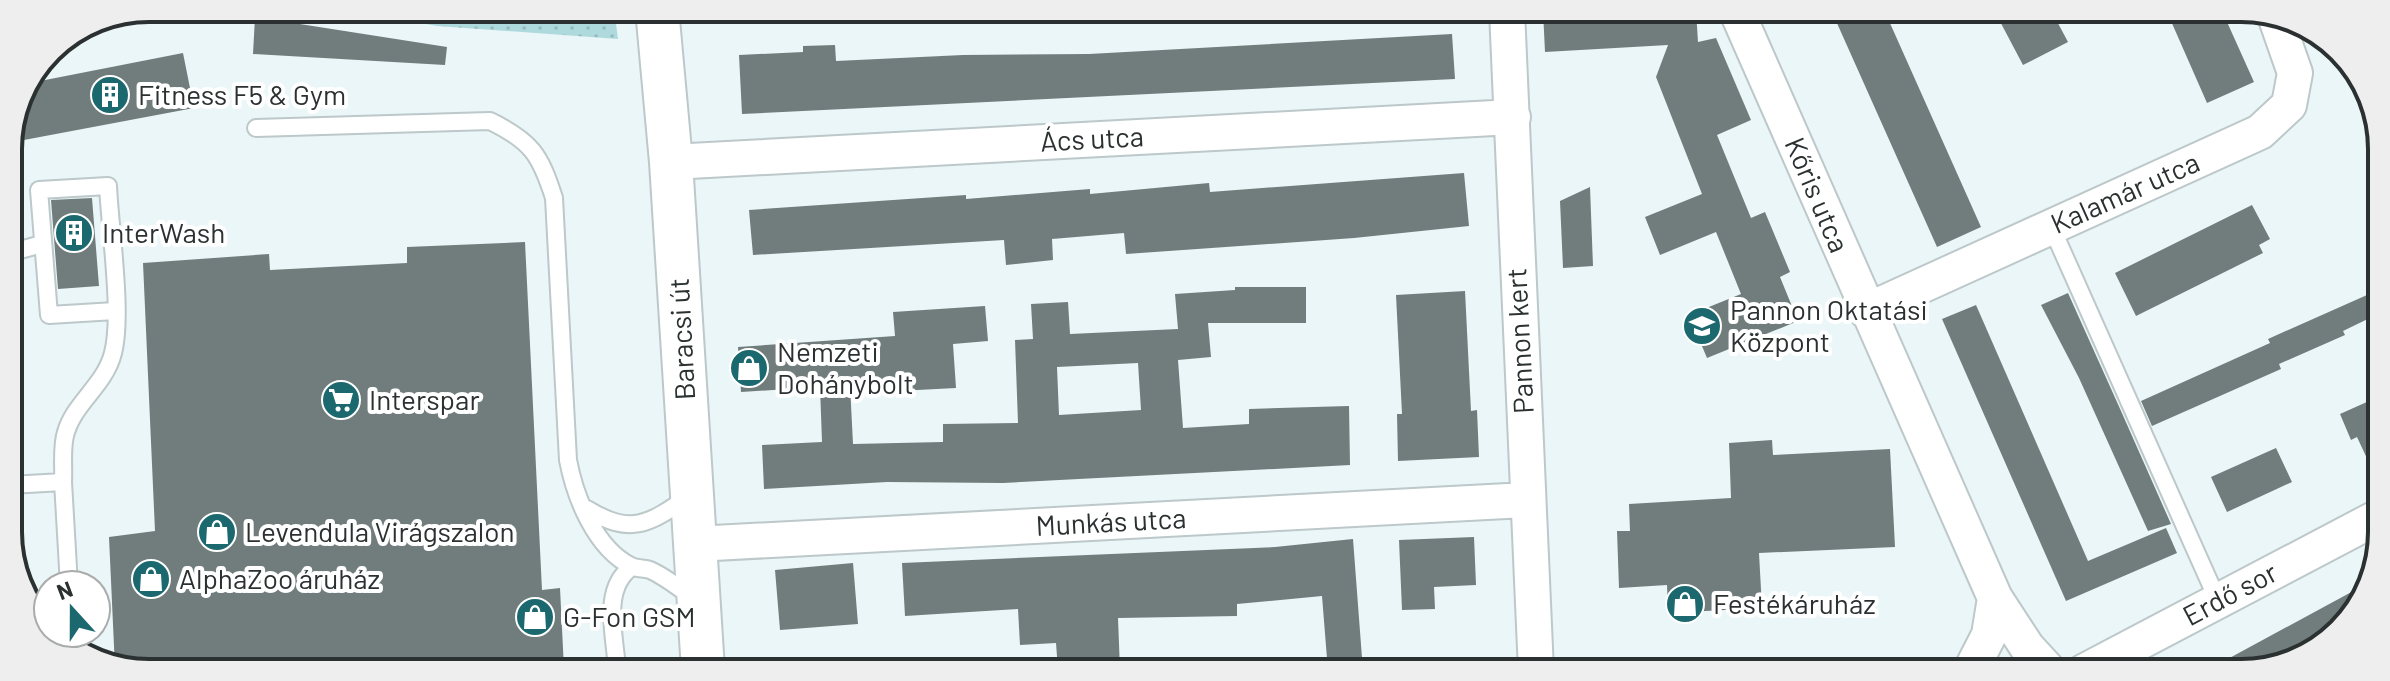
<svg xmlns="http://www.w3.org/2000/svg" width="2390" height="681" font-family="Barlow,sans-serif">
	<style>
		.green { fill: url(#green-dots) }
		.building { fill: #717d7d; fill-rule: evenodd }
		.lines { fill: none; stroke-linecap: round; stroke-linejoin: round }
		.service-casing { stroke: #bcc8c9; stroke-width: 20 }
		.minor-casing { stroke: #bcc8c9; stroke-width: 38 }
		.tertiary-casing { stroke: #bcc8c9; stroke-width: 46 }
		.service { stroke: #fff; stroke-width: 16 }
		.minor { stroke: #fff; stroke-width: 34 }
		.tertiary { stroke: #fff; stroke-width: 42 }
		.labels { text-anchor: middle; stroke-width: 8; stroke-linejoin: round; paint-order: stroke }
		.poi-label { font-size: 28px; fill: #2b3030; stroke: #fff; text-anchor: start }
		.street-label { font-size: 28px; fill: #2b3030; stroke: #fff }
		.rim { fill: none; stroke: #2b3030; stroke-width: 4 }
	</style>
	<defs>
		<pattern id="green-dots" width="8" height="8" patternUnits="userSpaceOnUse" patternTransform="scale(2)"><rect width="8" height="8" fill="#afdadd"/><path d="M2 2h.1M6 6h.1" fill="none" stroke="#97bbbe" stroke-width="1.8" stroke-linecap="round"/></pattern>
	</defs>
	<rect width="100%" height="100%" fill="#eaf6f7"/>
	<path class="green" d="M338 8 614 9 618 39 437 26Z"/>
	<path class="building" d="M1543 11H1696L1698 42 1716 38 1751 120 1717 135 1751 218 1765 212 1790 272 1780 277 1798 321 1707 358 1689 315 1741 294 1716 232 1660 255 1645 217 1702 194 1656 77 1668 45 1545 52Z
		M1832 12H1885L1981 227 1937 247Z
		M1995 12H2052L2068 42 2023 65Z
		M2167 12 2223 13 2254 82 2207 103Z
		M255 17 447 47 445 65 253 54Z
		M1452 34 1455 79 742 114 739 55 803 52V46L835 45 836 61 963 55 1089 54Z
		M183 53 194 108 8 143 35 82Z
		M1464 173 1469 226 1354 238 1126 254 1124 233 1052 239 1053 260 1006 265 1004 240 753 255 749 210 966 195V199L1090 189V194L1209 183 1210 192Z
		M1590 187 1593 266 1563 268 1560 201Z
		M92 198 99 286 58 289 51 200Z
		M2252 205 2270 239 2259 245 2263 253 2136 316 2115 273Z
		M525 242 542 590 560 588 564 669 115 668 109 537 155 531 143 263 269 254 270 270 407 263V247Z
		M1235 287H1306V323H1208L1211 357 1178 360 1183 428 1249 424V409L1349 406 1350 465 1003 483 887 482 764 489 762 445 822 442 820 387 741 392 738 347 895 336 893 312 985 306 988 341 953 344 956 388 898 391V382L850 385 853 444 943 442V424L1018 423 1015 340 1033 339 1031 304 1068 302 1070 334 1178 329 1175 294 1235 290ZM1138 363 1141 410 1059 415 1057 367Z
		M1465 291 1471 411 1477 410 1479 457 1398 461 1397 414H1402L1396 295Z
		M2068 293 2121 411 2171 524 2148 531 2079 378 2041 305Z
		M2367 295 2376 315 2343 331 2345 335 2279 364 2281 369 2152 426 2141 401 2270 343 2268 339Z
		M1976 305 2088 561 2166 528 2177 553 2066 601 1942 319Z
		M2378 397V482L2357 437 2351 440 2340 414Z
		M1772 440 1773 455 1890 449 1895 547 1759 553 1762 608 1668 613 1667 585 1619 588 1617 531H1630L1629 504 1731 498 1729 443Z
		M2276 448 2292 482 2227 512 2211 477Z
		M1474 537 1476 585 1434 587 1435 609 1402 610 1399 540Z
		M1353 539 1363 671H1328L1322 596 1237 604V616L1118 618 1120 670H1058L1056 643 1020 645 1018 609 905 616 902 563 1275 547Z
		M853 563 858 624 780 630 775 570Z
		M2368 583 2333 638 2249 673H2216L2213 667Z"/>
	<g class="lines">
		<g class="service-casing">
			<path id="service" d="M256 128 490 121C531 141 540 154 554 198L568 460C575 497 595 548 631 566 637 569 644 568 650 570 664 576 679 588 692 597
				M2051 226 2218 601
				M9 253 42 244
				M63 482C64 467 61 447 66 432 75 402 105 385 113 353 123 315 110 229 108 186L39 190 49 315 115 311
				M10 485 63 482 69 585
				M587 509C631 536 649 524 688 497
				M72 633V645
				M617 669C615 636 601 588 632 567"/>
		</g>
		<g class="minor-casing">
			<path id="minor" d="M1507 11 1536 671
				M1737 12 1995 598 2027 647 2050 672
				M671 162 1513 117
				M1866 311 2260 132 2289 105 2295 73 2274 13
				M695 544 1527 500
				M1970 672 1989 635 1995 598
				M2083 672 2378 517"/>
		</g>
		<g class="tertiary-casing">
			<path id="tertiary" d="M657 9 671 162 703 670"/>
		</g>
		<use href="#service" class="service"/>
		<use href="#minor" class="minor"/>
		<use href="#tertiary" class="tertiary"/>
	</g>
	<defs>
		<g id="building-disc" transform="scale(2)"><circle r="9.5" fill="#1b686e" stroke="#fff"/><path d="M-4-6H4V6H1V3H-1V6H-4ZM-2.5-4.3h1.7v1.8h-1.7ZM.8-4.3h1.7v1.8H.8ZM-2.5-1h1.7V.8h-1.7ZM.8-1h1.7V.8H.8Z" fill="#fff"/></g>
		<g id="school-disc" transform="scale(2)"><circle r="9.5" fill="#1b686e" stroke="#fff"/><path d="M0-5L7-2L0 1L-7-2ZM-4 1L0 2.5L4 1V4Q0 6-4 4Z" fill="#fff"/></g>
		<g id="shop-disc" transform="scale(2)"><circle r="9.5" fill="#1b686e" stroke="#fff"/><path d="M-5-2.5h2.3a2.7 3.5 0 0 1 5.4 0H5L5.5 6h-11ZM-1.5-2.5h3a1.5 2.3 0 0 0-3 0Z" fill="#fff"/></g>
		<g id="supermarket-disc" transform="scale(2)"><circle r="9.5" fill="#1b686e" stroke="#fff"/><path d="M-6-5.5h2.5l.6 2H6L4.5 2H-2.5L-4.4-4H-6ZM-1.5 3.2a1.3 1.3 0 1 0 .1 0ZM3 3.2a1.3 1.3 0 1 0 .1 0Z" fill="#fff"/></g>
	</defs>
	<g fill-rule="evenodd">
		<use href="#building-disc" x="110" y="95"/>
		<use href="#building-disc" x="74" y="233"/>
		<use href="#school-disc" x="1702" y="326"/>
		<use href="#shop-disc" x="749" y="368"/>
		<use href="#supermarket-disc" x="341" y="400"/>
		<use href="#shop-disc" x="217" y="532"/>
		<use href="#shop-disc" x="151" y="579"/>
		<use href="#shop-disc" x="1685" y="604"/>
		<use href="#shop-disc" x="535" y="617"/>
	</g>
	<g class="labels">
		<g class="poi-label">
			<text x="138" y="105">Fitness F5 &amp; Gym</text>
			<text x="102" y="243">InterWash</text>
			<text x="1730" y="320">Pannon Oktatási<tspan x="1730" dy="32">Központ</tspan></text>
			<text x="777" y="362">Nemzeti<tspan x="777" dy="32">Dohánybolt</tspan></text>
			<text x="369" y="410">Interspar</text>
			<text x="245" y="542">Levendula Virágszalon</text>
			<text x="179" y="589">AlphaZoo áruház</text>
			<text x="1713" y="614">Festékáruház</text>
			<text x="563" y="627">G-Fon GSM</text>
		</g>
		<g class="street-label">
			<text transform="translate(1092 139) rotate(-3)" y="10">Ács utca</text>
			<text transform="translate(2125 193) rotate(-24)" y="10">Kalamár utca</text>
			<text transform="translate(1817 195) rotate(67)" y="10">Kőris utca</text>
			<text transform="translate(682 339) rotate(-93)" y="10">Baracsi út</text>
			<text transform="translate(1520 341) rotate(-93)" y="10">Pannon kert</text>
			<text transform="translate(1111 522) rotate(-3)" y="10">Munkás utca</text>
			<text transform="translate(2230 594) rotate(-28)" y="10">Erdő sor</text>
		</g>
	</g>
	<path d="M0 0H2390V681H0ZM149 22H2241A127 127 0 0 1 2368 149V532A127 127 0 0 1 2241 659H149A127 127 0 0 1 22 532V149A127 127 0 0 1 149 22Z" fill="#eee" fill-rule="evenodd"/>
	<path class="rim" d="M149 22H2241A127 127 0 0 1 2368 149V532A127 127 0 0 1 2241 659H149A127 127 0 0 1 22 532V149A127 127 0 0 1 149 22Z"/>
	<g transform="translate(72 609) rotate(339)"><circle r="38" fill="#ffffff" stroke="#aaacac" stroke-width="2"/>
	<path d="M0-6L14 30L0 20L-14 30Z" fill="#1b686e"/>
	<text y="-12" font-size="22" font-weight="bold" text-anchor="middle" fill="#2b3030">N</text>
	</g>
</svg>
